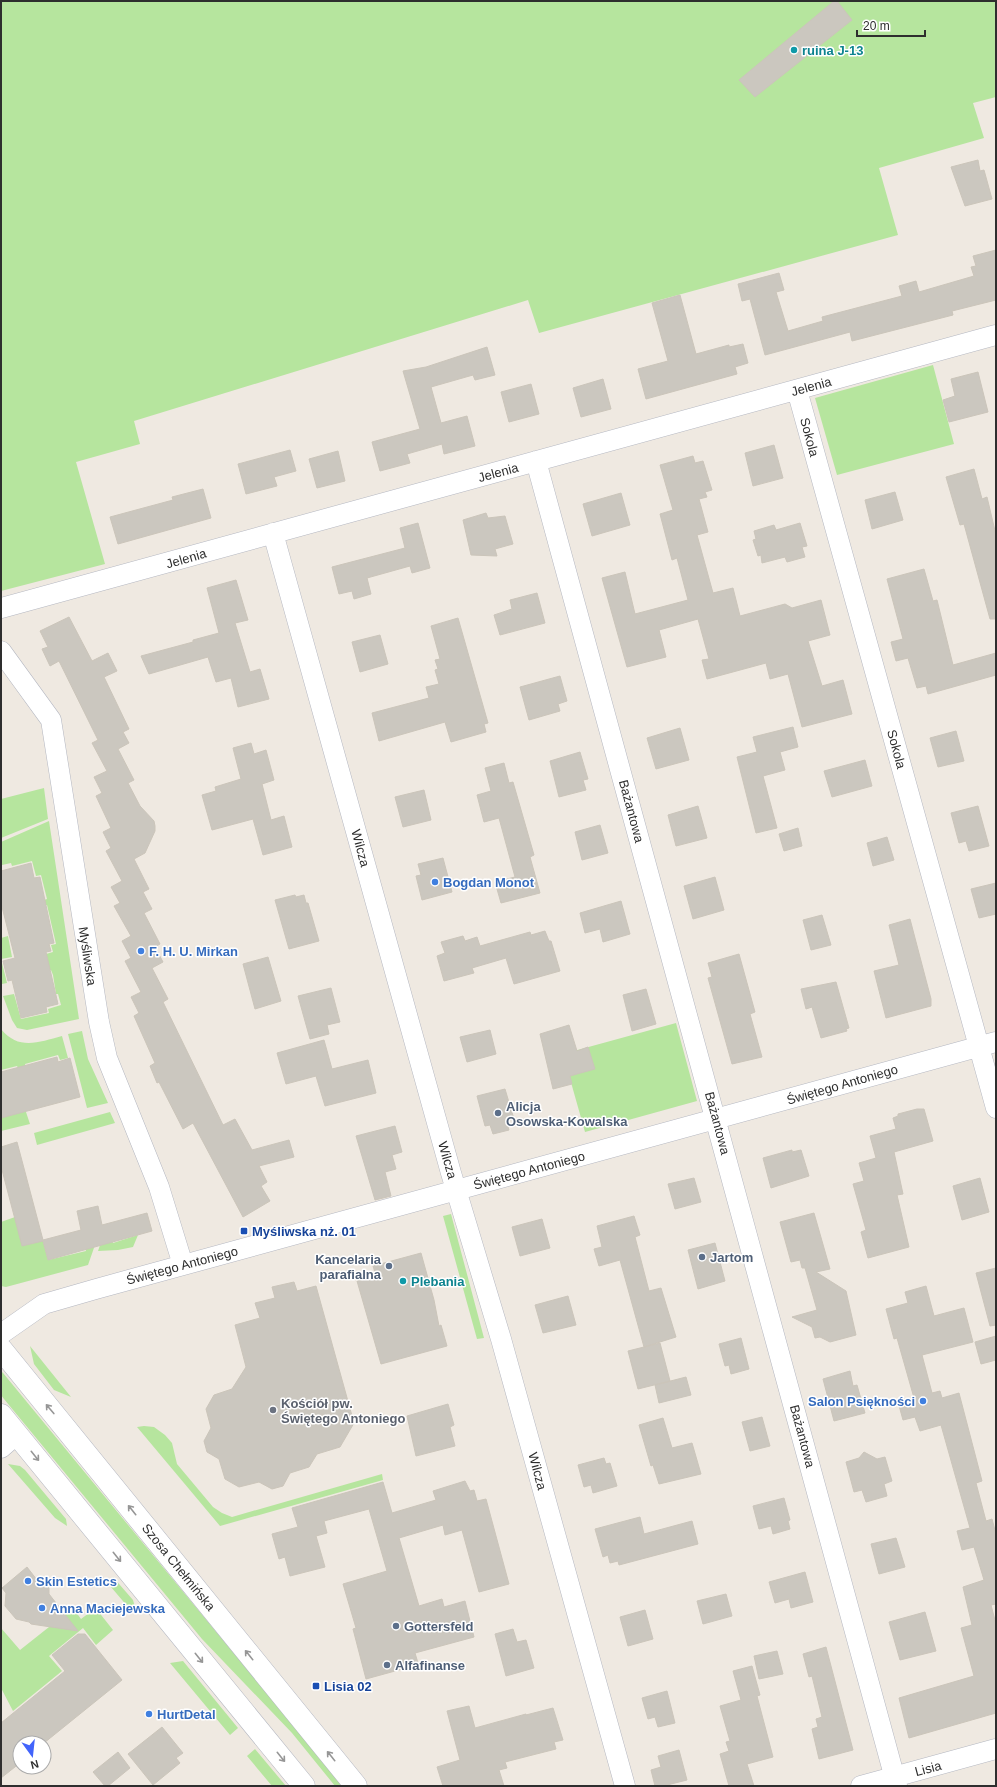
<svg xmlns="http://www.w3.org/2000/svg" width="997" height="1787" font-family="Arial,sans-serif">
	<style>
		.green { fill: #b6e59e }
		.building { fill: #cbc7bf; stroke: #cbc5ba }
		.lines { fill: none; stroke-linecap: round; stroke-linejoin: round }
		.minor-casing { stroke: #b4b7c1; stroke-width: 21 }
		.secondary-casing { stroke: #b4b7c1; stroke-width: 23 }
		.minor { stroke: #fff; stroke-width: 20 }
		.secondary { stroke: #fff; stroke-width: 22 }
		.oneway { stroke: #969696 }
		.culture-dot { fill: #0f9aa8; stroke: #fff; stroke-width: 1.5 }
		.shop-dot { fill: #3f7fe0; stroke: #fff; stroke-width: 1.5 }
		.service-dot { fill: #5c6f8a; stroke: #fff; stroke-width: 1.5 }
		.transit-dot { fill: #1a4fb4; stroke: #fff; stroke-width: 1.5 }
		.worship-dot { fill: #6b7280; stroke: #fff; stroke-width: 1.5 }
		.labels { text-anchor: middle; stroke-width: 3; stroke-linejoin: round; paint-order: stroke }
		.culture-label { font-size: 13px; font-weight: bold; fill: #0d838f; stroke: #fff; text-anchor: start }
		.street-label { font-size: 13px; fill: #2e2e2e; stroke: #fff }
		.shop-label { font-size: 13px; font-weight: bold; fill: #366cbe; stroke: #fff; text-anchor: start }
		.service-label { font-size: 13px; font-weight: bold; fill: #4e5e75; stroke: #fff; text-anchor: start }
		.transit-label { font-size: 13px; font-weight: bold; fill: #164399; stroke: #fff; text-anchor: start }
		.worship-label { font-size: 13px; font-weight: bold; fill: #5b616d; stroke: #fff; text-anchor: start }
	</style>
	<rect width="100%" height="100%" fill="#efe9e1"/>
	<path class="green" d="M1 1H996V97L973 103 984 138 879 168 898 235 539 333 528 300 134 421 140 444 76 462 105 564 1 591Z
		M933 365 954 444 837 475 815 398Z
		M44 788 48 819 1 838V799Z
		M49 821 79 1019 27 1030 17 1028 12 1020 3 996 14 994 21 1019 49 1013 48 1009 61 1005 58 994H56L53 975 51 970H46V954L53 952 51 945 56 944 47 905 42 906 41 901 47 899 41 875 36 876 32 861 12 866 11 863 2 865 1 842Z
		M8 936 12 957 1 959 7 983 2 984 1 983V938Z
		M676 1023 697 1101 585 1132 563 1054Z
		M1 1029C19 1051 39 1042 62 1036L68 1058 60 1060 58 1055 25 1064 26 1068 19 1070 17 1066 1 1070Z
		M82 1031 88 1059 108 1103 87 1108 68 1034Z
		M25 1109 30 1124 1 1131V1115Z
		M110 1112 115 1123 37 1145 34 1133Z
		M451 1214 484 1338 477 1339 443 1216Z
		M15 1217 43 1241 48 1260 86 1251 81 1231 102 1225 88 1265 6 1287 1 1286V1222Z
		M107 1224 113 1243 138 1235 133 1247 118 1250 98 1251Z
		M30 1346 71 1397 54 1390 34 1364Z
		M1 1371 3 1373 343 1786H335L292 1733 202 1639 4 1399 1 1395Z
		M144 1426 154 1427 165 1435 172 1443 177 1464 213 1507 222 1513 232 1517 382 1474 383 1480 220 1526 137 1427Z
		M8 1464 20 1466 25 1470 66 1519 67 1526 55 1518Z
		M113 1577 133 1600 135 1607 134 1609 128 1607 111 1587Z
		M94 1606 113 1630 96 1645 83 1628 49 1656 62 1671 13 1711 1 1688V1628L20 1650 73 1608 81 1619 93 1610 91 1608Z
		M183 1661 238 1728 230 1735 170 1663Z
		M255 1749 286 1786H272L247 1756Z"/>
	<path class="building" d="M834 1H837L852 20 755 97 739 80Z
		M978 160 980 171 984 170 992 199 965 206 951 167Z
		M996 250V300L952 311 953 315 852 341 850 332 765 355 750 299 742 301 738 284 779 273 784 290 776 292 788 331 823 321 822 317 902 296 899 286 916 281 919 292 974 276 971 267 976 266 973 256Z
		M680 295 696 354 729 345V347L743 344 748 363 735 367 737 374 646 399 638 369 668 361 652 303Z
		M487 347 495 375 475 380 473 375 431 387 441 423 467 416 475 446 444 454 442 444 407 454 410 463 380 471 372 442 420 429 403 371 426 367Z
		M978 372 988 412 949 422 943 400 955 396 951 379Z
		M603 379 611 409 581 417 573 388Z
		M531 384 539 414 509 422 501 392Z
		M774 445 783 478 753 486 745 453Z
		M290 450 296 471 274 477 277 486 246 494 238 464Z
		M338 451 345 481 317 488 309 459Z
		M693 456 695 463 703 461 712 490 705 492 707 497 699 499 708 532 697 535 713 593 733 588 740 616 785 604 792 608 821 600 830 635 808 641 822 686 843 680 852 714 802 727 788 674 770 679 766 663 707 679 702 660 709 659 698 619 659 630 666 657 627 667 602 578 625 572 635 614 688 600 677 558 672 560 660 514 673 510 660 465Z
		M974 469 982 499 987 497 996 535V619H990L964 524 960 525 946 477Z
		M203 489 211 518 118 544 110 517 173 500 172 497Z
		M895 492 903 520 872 529 865 500Z
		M621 493 630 525 592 536 583 504Z
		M486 513 488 518 505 516 513 544 495 549 497 556 471 555 463 520Z
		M418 523 430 568 412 573 410 566 367 578 371 594 354 599 352 591 339 594 332 567 405 548 400 528Z
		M800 523 807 546 802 547 805 557 787 562 785 557 762 563 761 555 758 556 753 540 756 539 754 531 774 525 776 530Z
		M924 569 933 601 937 600 953 665 996 653V675L928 694 926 686 917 688 908 658 896 661 891 642 903 639 887 579Z
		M236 580 248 620 235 623 250 672 260 669 269 699 238 707 231 678 216 682 208 657 149 674 141 656 193 642V640L219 633 207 588Z
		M537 593 545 623 500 635 494 615 512 609 510 600Z
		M69 617 92 661 108 653 117 671 104 677 129 729 123 732 129 743 118 749 134 780 128 783 140 806 154 821 155 826V831L145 853 134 859 149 889 143 892 152 909 144 913 160 944 155 947 163 962 152 968 168 999 163 1002 223 1125 235 1119 252 1150 289 1140 294 1157 259 1166 267 1182 261 1186 270 1201 243 1217 193 1123 183 1129 159 1082 157 1083 150 1066 155 1063 134 1016 139 1013 131 997 141 992 125 961 131 958 122 941 131 936 114 906 120 903 111 887 122 881 106 851 111 848 103 832 111 828 96 796 102 793 94 777 107 771 92 743 98 740 59 661 50 666 42 649 48 647 40 631Z
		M458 618 488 723 484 724 486 732 451 742 445 722 379 741 372 713 429 698 426 687 439 684 435 670 438 669 435 660 440 659 431 626Z
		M380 635 388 664 360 672 352 642Z
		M560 676 567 701 558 704 560 711 529 720 520 687Z
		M793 727 798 747 780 752 785 770 763 776 777 828 756 833 737 757 757 752 753 737Z
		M680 728 689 760 656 769 647 738Z
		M956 731 964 761 938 767 930 738Z
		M251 743 254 754 266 750 274 780 262 784 271 820 284 816 292 847 263 855 253 819 212 830 202 795 216 791 215 787 241 779 233 748Z
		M580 752 588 779 583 780 586 790 559 797 550 761Z
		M865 760 872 786 832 797 824 771Z
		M504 763 509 783 513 782 534 855 530 857 540 893 501 903 495 882 515 877 499 818 484 822 477 795 491 791 485 768Z
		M424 790 431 820 403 827 395 797Z
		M698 806 707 838 676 846 668 815Z
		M978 806 989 846 969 851 966 841 959 843 951 813Z
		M600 825 608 853 582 860 575 832Z
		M798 828 802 846 784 851 779 834Z
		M887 837 894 860 873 866 867 843Z
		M443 858 452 892 422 900 416 876 421 875 418 864Z
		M31 863 34 878 40 877 54 943 49 944 51 951 46 952 58 1004 46 1007 47 1012 21 1018 12 980 8 981 3 961 15 958 1 903V871Z
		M715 877 724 910 693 919 684 886Z
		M996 883V914L979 918 971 889Z
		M295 895 296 897 304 895 306 903H308L319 941 289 949 275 900Z
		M621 901 630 934 603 942 600 929 585 933 580 913Z
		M822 915 831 945 811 950 803 920Z
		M910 919 931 999V1006L886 1018 874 971 899 965 889 925Z
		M545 931 549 941H551L560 971 514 984 506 958 472 968 474 973 444 981 437 956 445 953 441 942 463 936 465 941 477 937 480 946 530 932 531 935Z
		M739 954 755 1012 750 1014 762 1057 732 1064 708 978 712 977 708 963Z
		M268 957 281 1001 255 1009 243 964Z
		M836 982 849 1028 846 1029 847 1031 821 1038 812 1007 806 1009 801 989Z
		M331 988 340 1022 327 1025 329 1034 310 1039 298 996Z
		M646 989 656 1024 632 1031 623 995Z
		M569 1025 577 1051 588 1047 595 1069 570 1076 572 1084 553 1089 540 1034Z
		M490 1030 496 1054 467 1062 460 1037Z
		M324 1040 332 1069 368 1060 376 1093 325 1106 316 1076 286 1084 277 1053Z
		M57 1057 58 1062 70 1058 80 1097 1 1118V1072Z
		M505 1089 514 1119 506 1121 509 1130 493 1134 490 1125 485 1126 477 1096Z
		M917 1109H924L933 1141 894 1152 903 1194 897 1195 909 1247 868 1258 861 1232 866 1230 853 1184 864 1181 859 1163 876 1158 870 1136 896 1129 893 1118 898 1116V1114Z
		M395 1126 402 1152 392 1155 396 1169 385 1172 391 1196 375 1200 356 1136Z
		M17 1142 43 1240 81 1230 77 1211 98 1206 102 1225 147 1213 152 1231 48 1260 43 1241 22 1246 1 1166V1147Z
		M792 1150V1152L801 1150 809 1176 771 1188 763 1158Z
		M694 1178 701 1202 675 1209 668 1184Z
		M980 1178 989 1212 962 1220 953 1186Z
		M814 1213 830 1269 816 1272 846 1291 856 1335 830 1342 820 1337 815 1338 812 1327 792 1317 817 1310 805 1268H802L800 1260 791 1262 780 1222Z
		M634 1216 640 1235 635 1237 649 1291 661 1288 676 1337 644 1347 620 1260 599 1266 594 1249 602 1247 597 1226Z
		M542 1219 550 1248 520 1256 512 1227Z
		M715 1243 725 1281 698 1289 688 1250Z
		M421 1253 434 1300 439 1326 441 1325 447 1346 381 1364 357 1281 376 1276 373 1266Z
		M996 1268V1325L990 1326 976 1273Z
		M294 1282 297 1291 316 1286 354 1423 340 1447 317 1454 309 1467 290 1473 283 1486 272 1489 259 1482 239 1487 225 1479 219 1459 207 1452 204 1441 211 1428 206 1409 214 1395 232 1389 246 1367 235 1325 260 1318 255 1303 275 1298 272 1287Z
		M926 1286 934 1316 964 1308 973 1342 922 1355 932 1393 940 1391 942 1398 959 1393 982 1481 976 1483 986 1521 992 1519 996 1534V1604L991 1605 996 1624V1713L909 1738 899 1698 974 1676 961 1628 972 1625 963 1587 984 1580 974 1547 962 1550 957 1531 970 1528 941 1425 920 1431 915 1417 903 1420 898 1402 914 1398 897 1338 894 1339 886 1309 908 1303 905 1292Z
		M568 1296 576 1325 543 1333 535 1305Z
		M996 1336V1360L981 1364 975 1342Z
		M741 1338 749 1369 731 1374 729 1365 725 1366 719 1344Z
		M660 1343 670 1381 638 1389 628 1351Z
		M850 1371 853 1386 857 1385 865 1413 834 1421 823 1379Z
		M686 1377 691 1395 659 1403 655 1385Z
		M448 1404 454 1425 450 1427 455 1446 416 1456 407 1416Z
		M762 1417 770 1446 750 1451 742 1422Z
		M663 1418 672 1448 692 1443 701 1474 659 1484 653 1465 651 1466 639 1425Z
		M864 1452 877 1459 885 1457 892 1481 884 1484 887 1496 866 1502 862 1490 854 1492 846 1462 859 1458Z
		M604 1458 606 1464 610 1463 617 1486 593 1493 591 1485 584 1487 578 1465Z
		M465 1481 470 1491 474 1490 477 1501 486 1499 509 1584 479 1592 462 1530 445 1535 443 1525 399 1538 419 1606 442 1599 444 1607 465 1601 474 1637 415 1653 418 1663 406 1667V1668L366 1679 353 1629 356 1628 343 1584 387 1571 369 1509 324 1521 327 1533 316 1536 325 1567 290 1576 285 1557 279 1559 272 1534 298 1527 292 1508 383 1482 392 1513 436 1500 433 1491Z
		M784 1498 790 1520 788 1521 790 1529 773 1534 771 1526 759 1529 753 1506Z
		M640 1517 644 1534 692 1521 698 1544 619 1565 618 1561 610 1563 608 1555 603 1557 595 1529Z
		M896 1538 905 1567 879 1574 871 1544Z
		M27 1567 37 1580 43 1581 49 1588V1594L78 1631 31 1624 29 1622 16 1619 5 1606 6 1593 2 1588Z
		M805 1572 813 1602 791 1608 789 1599 775 1603 769 1582Z
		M726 1594 732 1616 703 1624 697 1601Z
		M645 1610 653 1639 628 1646 620 1617Z
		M925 1612 936 1651 900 1660 889 1622Z
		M513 1629 517 1642 526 1640 534 1668 506 1676 495 1634Z
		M78 1634H85L122 1680 44 1743H20V1763L1 1778V1723L65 1671 52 1655Z
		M826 1647 853 1750 819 1759 812 1729 818 1727 816 1719 822 1717 812 1676 809 1677 803 1654Z
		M777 1651 783 1674 759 1679 754 1656Z
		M752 1666 760 1695 757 1696 773 1757 747 1764 754 1786H729L720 1754 729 1751 726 1742 730 1741 720 1706 741 1700 733 1671Z
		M667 1691 675 1723 658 1727 655 1717 648 1719 642 1698Z
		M469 1706 475 1728 526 1714V1715L553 1708 563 1740 554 1742 556 1749 505 1762 507 1768 499 1770 504 1786H443L437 1767 460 1760 447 1711Z
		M162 1727 183 1753 176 1758 180 1763 153 1785 128 1754Z
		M679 1750 687 1780 663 1786H655L651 1770 661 1767 658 1756Z
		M118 1752 130 1768 108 1786H105L93 1772Z"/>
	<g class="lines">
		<g class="minor-casing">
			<path id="minor" d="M797 390 996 1108
				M536 461 897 1786
				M273 533 451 1173 501 1339 625 1786
				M1 608 996 335
				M1 651 51 720 99 1022 107 1058 159 1187 183 1265
				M1 1334 44 1304 96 1289 996 1042
				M1 1448 17 1434
				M861 1786 996 1749"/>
		</g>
		<g class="secondary-casing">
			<path id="secondary" d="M1 1349 356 1786
				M1 1415 304 1786"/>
		</g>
		<use href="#minor" class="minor"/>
		<use href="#secondary" class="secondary"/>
	</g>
	<defs><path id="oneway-shaft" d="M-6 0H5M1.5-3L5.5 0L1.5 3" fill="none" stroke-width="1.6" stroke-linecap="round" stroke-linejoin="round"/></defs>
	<g class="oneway">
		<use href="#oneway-shaft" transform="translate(50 1409) rotate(-130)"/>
		<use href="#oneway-shaft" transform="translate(35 1456) rotate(51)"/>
		<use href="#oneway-shaft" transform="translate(132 1510) rotate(-129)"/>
		<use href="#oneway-shaft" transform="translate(117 1557) rotate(51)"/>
		<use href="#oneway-shaft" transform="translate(249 1655) rotate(-129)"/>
		<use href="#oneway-shaft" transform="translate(199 1658) rotate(51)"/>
		<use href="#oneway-shaft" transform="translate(331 1756) rotate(-129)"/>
		<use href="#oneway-shaft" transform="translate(281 1757) rotate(51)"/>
	</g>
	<g class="culture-dot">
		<circle cx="794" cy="50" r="4"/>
		<circle cx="403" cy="1281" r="4"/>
	</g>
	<g class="shop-dot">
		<circle cx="435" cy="882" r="4"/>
		<circle cx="141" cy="951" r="4"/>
		<circle cx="923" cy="1401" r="4"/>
		<circle cx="28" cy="1581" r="4"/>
		<circle cx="42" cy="1608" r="4"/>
		<circle cx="149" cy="1714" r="4"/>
	</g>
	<g class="service-dot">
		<circle cx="498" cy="1113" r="4"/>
		<circle cx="702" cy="1257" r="4"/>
		<circle cx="389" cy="1266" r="4"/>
		<circle cx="396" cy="1626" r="4"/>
		<circle cx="387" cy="1665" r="4"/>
	</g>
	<g class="transit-dot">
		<rect x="240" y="1227" width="8" height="8" rx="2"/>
		<rect x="312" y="1682" width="8" height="8" rx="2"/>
	</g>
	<circle class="worship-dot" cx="273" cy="1410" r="4"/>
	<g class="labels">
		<g class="culture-label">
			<text x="802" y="55">ruina J-13</text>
			<text x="411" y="1286">Plebania</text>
		</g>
		<g class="street-label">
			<text transform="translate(811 386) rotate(-15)" y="5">Jelenia</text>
			<text transform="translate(810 437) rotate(75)" y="5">Sokola</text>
			<text transform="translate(498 472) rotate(-15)" y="5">Jelenia</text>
			<text transform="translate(186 558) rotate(-16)" y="5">Jelenia</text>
			<text transform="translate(897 749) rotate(75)" y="5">Sokola</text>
			<text transform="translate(632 811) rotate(75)" y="5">Bażantowa</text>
			<text transform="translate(361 848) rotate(75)" y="5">Wilcza</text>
			<text transform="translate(88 956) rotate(81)" y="5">Myśliwska</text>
			<text transform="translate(842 1084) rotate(-16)" y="5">Świętego Antoniego</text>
			<text transform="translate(718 1123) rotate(75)" y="5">Bażantowa</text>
			<text transform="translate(448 1160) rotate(74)" y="5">Wilcza</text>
			<text transform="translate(529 1170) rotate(-15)" y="5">Świętego Antoniego</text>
			<text transform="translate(182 1265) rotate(-15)" y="5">Świętego Antoniego</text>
			<text transform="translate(803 1436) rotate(75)" y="5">Bażantowa</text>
			<text transform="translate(538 1471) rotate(75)" y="5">Wilcza</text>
			<text transform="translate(179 1567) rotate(51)" y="5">Szosa Chełmińska</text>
			<text transform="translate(928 1768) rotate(-15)" y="5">Lisia</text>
		</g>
		<g class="shop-label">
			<text x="443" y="887">Bogdan Monot</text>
			<text x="149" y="956">F. H. U. Mirkan</text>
			<text x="915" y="1406" text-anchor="end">Salon Psiękności</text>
			<text x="36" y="1586">Skin Estetics</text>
			<text x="50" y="1613">Anna Maciejewska</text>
			<text x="157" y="1719">HurtDetal</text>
		</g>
		<g class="service-label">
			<text x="506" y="1111">Alicja<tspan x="506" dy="15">Osowska-Kowalska</tspan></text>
			<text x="710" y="1262">Jartom</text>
			<text x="381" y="1264" text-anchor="end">Kancelaria<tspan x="381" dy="15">parafialna</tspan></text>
			<text x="404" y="1631">Gottersfeld</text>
			<text x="395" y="1670">Alfafinanse</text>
		</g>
		<g class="transit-label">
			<text x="252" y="1236">Myśliwska nż. 01</text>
			<text x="324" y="1691">Lisia 02</text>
		</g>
		<g class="worship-label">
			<text x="281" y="1408">Kościół pw.<tspan x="281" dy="15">Świętego Antoniego</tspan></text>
		</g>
	</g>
	<rect width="997" height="1787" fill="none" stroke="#2e2e2e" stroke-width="4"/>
	<g transform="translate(32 1755) rotate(165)"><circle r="19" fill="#ffffff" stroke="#ababab"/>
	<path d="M0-3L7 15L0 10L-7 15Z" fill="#4264fb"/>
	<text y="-6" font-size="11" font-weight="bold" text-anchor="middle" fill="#2e2e2e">N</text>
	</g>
	<path d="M857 30v6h68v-6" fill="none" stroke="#2e2e2e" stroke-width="2"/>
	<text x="863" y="30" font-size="12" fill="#2e2e2e" stroke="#ffffff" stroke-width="3" paint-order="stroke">20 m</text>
</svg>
